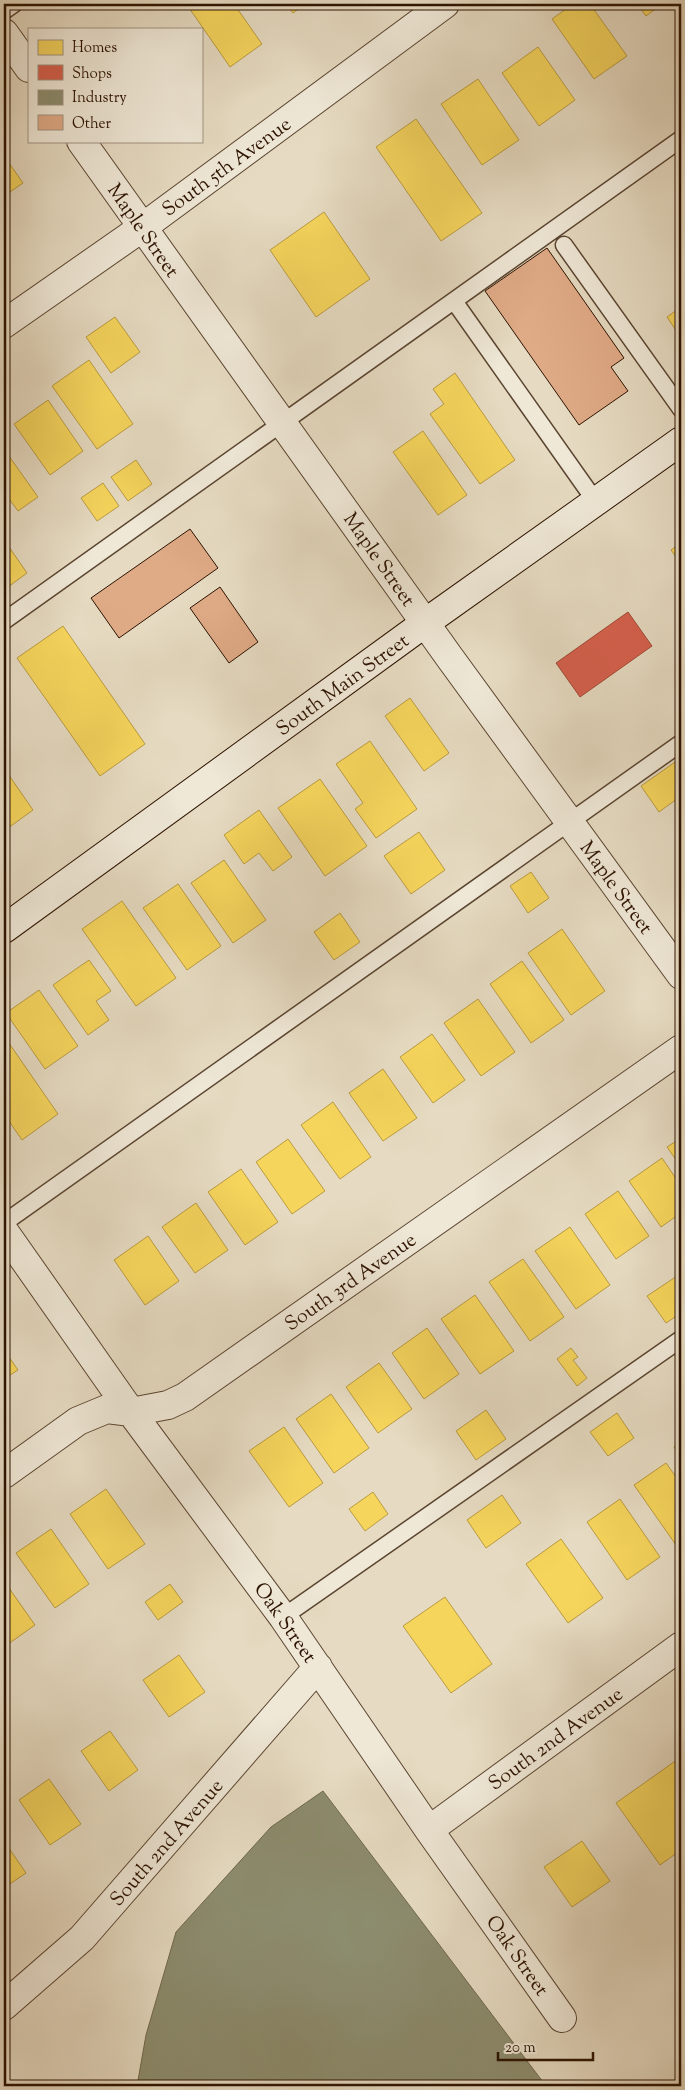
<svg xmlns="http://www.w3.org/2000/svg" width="685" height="2090" font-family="'Sorts Mill Goudy',serif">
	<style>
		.homes { fill: #f6d55c; stroke: #ba9b41 }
		.shops { fill: #d6604d; stroke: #a34936 }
		.industry { fill: #8c8c6e; stroke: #70684d }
		.building { fill: #dfaa86; stroke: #2d1301 }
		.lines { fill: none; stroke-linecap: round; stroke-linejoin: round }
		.lane-casing { stroke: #5b4531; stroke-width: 19 }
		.street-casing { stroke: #5b4531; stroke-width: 30 }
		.secondary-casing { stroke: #2d1301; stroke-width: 30 }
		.lane { stroke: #efe8d7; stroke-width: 16 }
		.street { stroke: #efe8d7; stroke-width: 28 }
		.secondary { stroke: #efe8d7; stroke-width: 28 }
		.labels { text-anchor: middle; stroke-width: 5; stroke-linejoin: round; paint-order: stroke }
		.street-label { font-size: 20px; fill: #2d1301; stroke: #efe8d7 }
	</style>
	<rect width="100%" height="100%" fill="#e6dbc2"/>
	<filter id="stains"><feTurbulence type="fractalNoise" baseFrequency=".004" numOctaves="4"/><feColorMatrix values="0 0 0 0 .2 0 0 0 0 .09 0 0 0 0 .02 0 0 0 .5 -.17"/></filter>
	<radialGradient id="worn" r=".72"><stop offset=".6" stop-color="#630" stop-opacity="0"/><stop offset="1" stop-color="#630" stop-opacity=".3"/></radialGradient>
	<path class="homes" d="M189 4H234L262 44 230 67 187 5Z
		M286 4H305L293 13Z
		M573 4H590L627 56 594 79 552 19Z
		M637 4H662L646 16Z
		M538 47 575 100 539 126 502 73Z
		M478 79 519 140 482 165 441 104Z
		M416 119 482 213 441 241 376 147Z
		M4 156 23 183 4 196Z
		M324 212 370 279 316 317 270 250Z
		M681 307V338L667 317Z
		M115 317 140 352 111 373 86 337Z
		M89 360 133 424 97 449 52 386Z
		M455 373 515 460 480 484 430 414 444 404 433 389Z
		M48 400 83 451 50 475 14 424Z
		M423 431 467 495 438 515 393 452Z
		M4 449 38 497 18 511 4 492Z
		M136 460 152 484 128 501 111 477Z
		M103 483 119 506 97 521 81 498Z
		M681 543V564L671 550Z
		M7 544 27 573 4 590V546Z
		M63 626 145 744 100 776 17 658Z
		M410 698 449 753 424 771 385 716Z
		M370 741 417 809 376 838 355 809 363 803 336 764Z
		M678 760 681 764V796L659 812 641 786Z
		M4 768 33 810 4 831Z
		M320 779 367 846 325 876 278 808Z
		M259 810 292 857 273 871 259 853 244 864 224 835Z
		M419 832 445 870 411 894 384 856Z
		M224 860 266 920 233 943 191 883Z
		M531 872 549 898 528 913 510 886Z
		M178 884 221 946 187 970 143 908Z
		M122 901 176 978 136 1006 82 929Z
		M340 913 360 942 334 960 314 932Z
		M562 929 605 991 571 1015 528 953Z
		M89 960 111 991 96 1001 109 1020 88 1035 53 985Z
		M522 961 564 1020 531 1043 490 984Z
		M39 990 78 1046 45 1069 6 1013Z
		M478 999 515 1052 481 1076 444 1023Z
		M432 1034 465 1080 433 1103 400 1057Z
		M4 1036 58 1114 22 1140 4 1114Z
		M383 1069 417 1118 383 1141 349 1093Z
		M333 1102 371 1157 340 1179 301 1125Z
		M681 1138V1167L667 1147Z
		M288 1139 325 1191 292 1214 256 1162Z
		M662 1158 681 1186V1213L661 1227 629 1181Z
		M241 1169 278 1222 245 1245 208 1192Z
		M618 1191 649 1236 616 1259 585 1214Z
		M196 1203 228 1250 195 1273 162 1227Z
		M570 1227 610 1285 576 1309 535 1251Z
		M148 1236 179 1281 145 1305 114 1260Z
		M523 1259 564 1317 530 1341 489 1282Z
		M677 1276 681 1282V1313L666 1323 647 1296Z
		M475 1295 514 1351 480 1374 441 1319Z
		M427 1328 459 1374 424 1399 392 1353Z
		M571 1348 578 1357 573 1360 587 1378 577 1386 557 1359Z
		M4 1350 18 1370 4 1379Z
		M379 1363 412 1409 378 1433 346 1387Z
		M331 1394 369 1448 334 1473 296 1419Z
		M486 1410 506 1439 476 1460 456 1431Z
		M617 1413 634 1438 608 1456 590 1432Z
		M284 1427 323 1483 289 1507 249 1451Z
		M681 1441V1458L674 1447Z
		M666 1463 681 1484V1541L676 1545 634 1485Z
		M106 1489 145 1544 108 1569 70 1514Z
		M373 1492 388 1514 365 1531 349 1509Z
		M502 1495 521 1523 486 1548 467 1520Z
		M620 1499 660 1557 627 1580 587 1522Z
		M51 1529 89 1584 55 1608 16 1553Z
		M561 1539 603 1598 568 1623 526 1564Z
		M4 1581 35 1625 4 1647Z
		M170 1584 183 1602 158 1620 145 1602Z
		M445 1597 492 1664 451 1693 403 1626Z
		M179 1655 205 1692 169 1717 143 1680Z
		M110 1731 138 1770 109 1791 81 1751Z
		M681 1757V1850L660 1865 616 1803Z
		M49 1779 81 1824 50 1845 19 1800Z
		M4 1841 26 1873 4 1888Z
		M582 1841 610 1881 572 1907 544 1867Z"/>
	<path class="shops" d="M628 612 652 646 580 697 556 663Z"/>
	<path class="industry" d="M323 1791 546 2086H137L146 2035 176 1932 271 1827Z"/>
	<path class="building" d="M547 248 624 358 611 367 628 391 579 425 485 291Z
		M190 529 218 568 119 638 91 598Z
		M220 587 258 642 229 663 190 608Z"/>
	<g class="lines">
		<g class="lane-casing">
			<path id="lane" d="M4 11 14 4
				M564 245 681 409
				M454 301 596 502
				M4 621 681 139
				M4 1223 681 743
				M283 1617 681 1339"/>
		</g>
		<g class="street-casing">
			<path id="street" d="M4 33 29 68
				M81 141 450 658 681 975
				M4 324 143 227 445 4
				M4 1231 131 1412 283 1617 429 1830 562 2018
				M4 1474 78 1421 107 1409 131 1412 168 1405 185 1397 681 1049
				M429 1830 681 1646
				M4 2006 82 1938 318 1667"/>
		</g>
		<g class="secondary-casing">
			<path id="secondary" d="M4 929 425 623 681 441"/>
		</g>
		<use href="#lane" class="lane"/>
		<use href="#street" class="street"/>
		<use href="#secondary" class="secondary"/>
	</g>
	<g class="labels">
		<g class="street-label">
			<text transform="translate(226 166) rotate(-36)" y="7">South 5th Avenue</text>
			<text transform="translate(144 230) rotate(55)" y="7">Maple Street</text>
			<text transform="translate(380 559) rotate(55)" y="7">Maple Street</text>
			<text transform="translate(342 684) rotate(-36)" y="7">South Main Street</text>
			<text transform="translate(617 887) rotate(54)" y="7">Maple Street</text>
			<text transform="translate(350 1281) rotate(-35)" y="7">South 3rd Avenue</text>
			<text transform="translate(286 1622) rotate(55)" y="7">Oak Street</text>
			<text transform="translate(555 1738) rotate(-36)" y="7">South 2nd Avenue</text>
			<text transform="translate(166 1842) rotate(-49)" y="7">South 2nd Avenue</text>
			<text transform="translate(518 1955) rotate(55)" y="7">Oak Street</text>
		</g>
	</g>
	<rect width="685" height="2090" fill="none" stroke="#e6dbc2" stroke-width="20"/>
	<rect x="5" y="5" width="675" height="2080" fill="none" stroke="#2d1301" stroke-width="2.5"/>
	<rect x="10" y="10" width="665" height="2070" fill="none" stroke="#2d1301"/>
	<rect x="28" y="28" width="175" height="115" fill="#efe8d7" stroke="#a19381"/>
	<rect x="38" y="40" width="25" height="15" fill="#f6d55c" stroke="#a19381"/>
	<text x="72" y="52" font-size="15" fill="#2d1301">Homes</text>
	<rect x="38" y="65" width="25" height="15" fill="#d6604d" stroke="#a19381"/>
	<text x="72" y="78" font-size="15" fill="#2d1301">Shops</text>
	<rect x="38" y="90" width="25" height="15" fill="#8c8c6e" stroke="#a19381"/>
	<text x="72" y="102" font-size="15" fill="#2d1301">Industry</text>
	<rect x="38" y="115" width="25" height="15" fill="#dfaa86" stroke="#a19381"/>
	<text x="72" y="128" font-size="15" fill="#2d1301">Other</text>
	<path d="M498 2052v8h95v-8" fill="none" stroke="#2d1301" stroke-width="2.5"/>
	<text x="505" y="2052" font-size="15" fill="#2d1301" stroke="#efe8d7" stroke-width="4" paint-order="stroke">20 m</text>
	<rect width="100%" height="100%" filter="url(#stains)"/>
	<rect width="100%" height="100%" fill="url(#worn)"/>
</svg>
